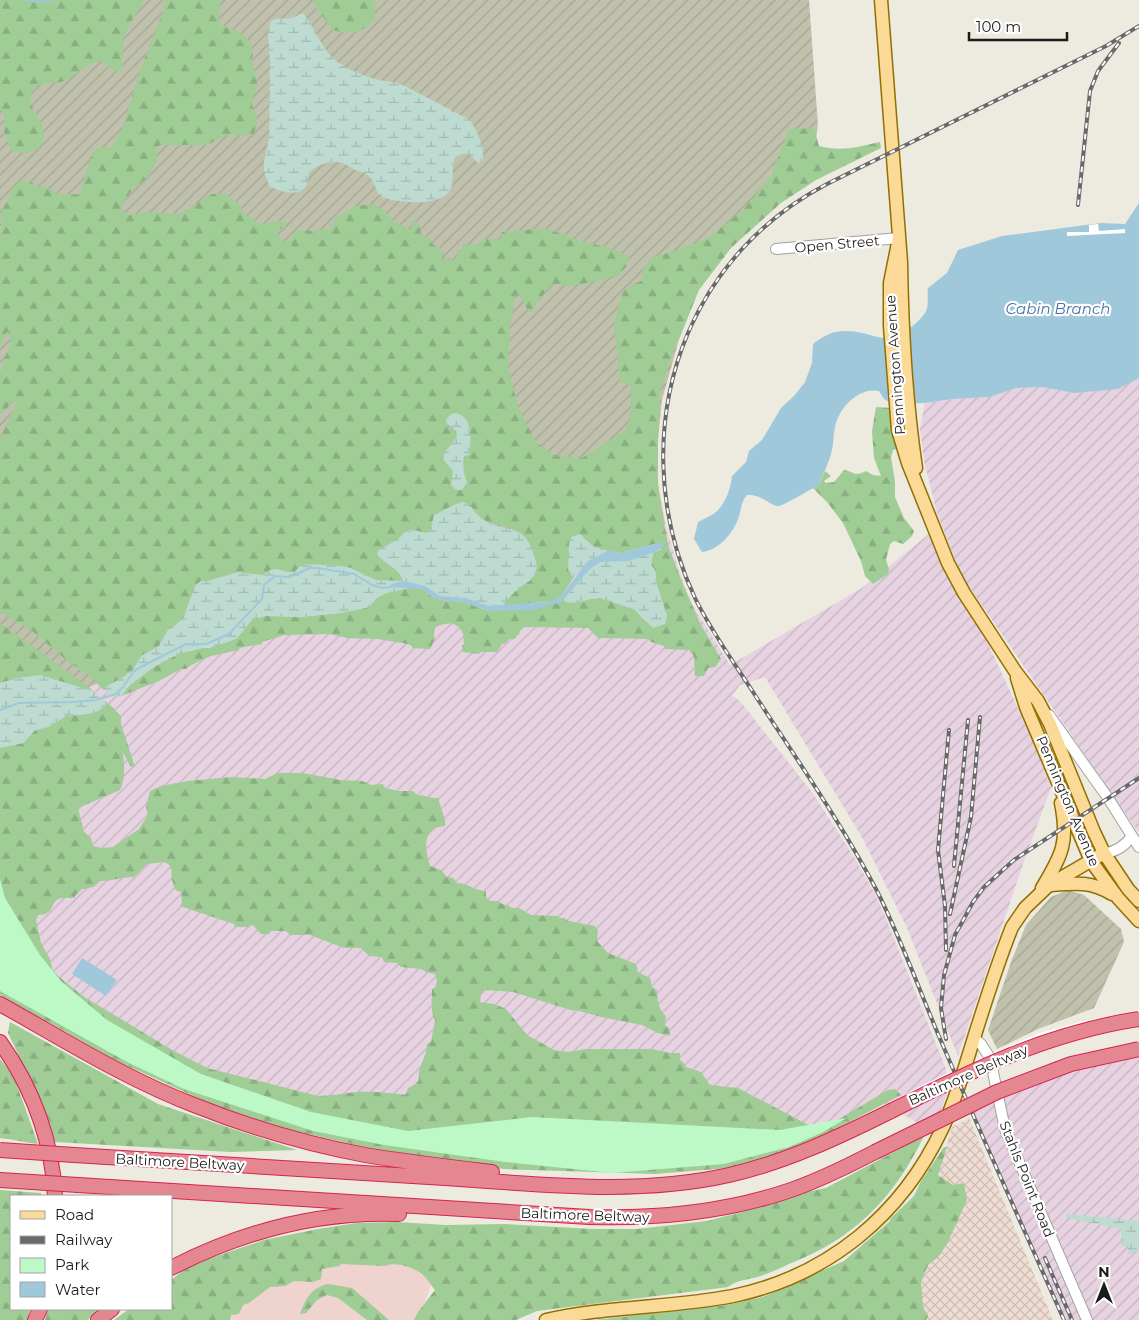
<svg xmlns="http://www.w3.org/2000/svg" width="1139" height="1320" font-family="Montserrat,sans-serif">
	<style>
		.commercial { fill: #eed3cf }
		.industrial { fill: url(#industrial-furrows) }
		.military { fill: url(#military-cross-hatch) }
		.construction { fill: url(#construction-furrows) }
		.forest { fill: url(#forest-firs); fill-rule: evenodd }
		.wetland { fill: url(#wetland-marsh) }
		.park { fill: #bcf9c6 }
		.water { fill: #a0c8db }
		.pier { fill: #fff }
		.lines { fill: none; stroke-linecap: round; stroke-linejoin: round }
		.stream { stroke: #a0c8db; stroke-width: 2 }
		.minor-casing { stroke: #a2a2a2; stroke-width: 12 }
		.major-casing { stroke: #916f01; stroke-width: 15 }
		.highway-casing { stroke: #d42450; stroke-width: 16 }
		.minor { stroke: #fff; stroke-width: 10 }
		.major { stroke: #fbd997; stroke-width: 12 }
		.highway { stroke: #e58790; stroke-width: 14 }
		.rail-casing { stroke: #696969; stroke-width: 4 }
		.rail { stroke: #fff; stroke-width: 2; stroke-dasharray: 5.5; stroke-linecap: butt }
		.highway-bridge-casing { stroke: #d42450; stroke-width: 16; stroke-linecap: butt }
		.highway-bridge { stroke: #e58790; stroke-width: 14 }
		.labels { text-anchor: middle; stroke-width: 4.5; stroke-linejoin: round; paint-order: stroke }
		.street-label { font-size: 14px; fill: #1b1b1b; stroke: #fff }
		.water-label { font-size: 15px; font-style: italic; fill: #4970a9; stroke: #fff }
	</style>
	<defs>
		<pattern id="industrial-furrows" width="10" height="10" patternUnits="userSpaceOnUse" patternTransform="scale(1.25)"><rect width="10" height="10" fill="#e6d2e0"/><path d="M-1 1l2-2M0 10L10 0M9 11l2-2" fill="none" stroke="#c5b4c0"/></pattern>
		<pattern id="military-cross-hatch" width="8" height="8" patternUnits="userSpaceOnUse" patternTransform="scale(1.25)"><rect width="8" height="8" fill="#efddd3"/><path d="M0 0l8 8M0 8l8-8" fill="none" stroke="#ccbdb5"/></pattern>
		<pattern id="construction-furrows" width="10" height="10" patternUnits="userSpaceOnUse" patternTransform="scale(1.25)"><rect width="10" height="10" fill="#bfc1ac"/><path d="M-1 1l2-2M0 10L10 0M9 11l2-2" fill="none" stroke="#a4a593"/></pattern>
		<pattern id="forest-firs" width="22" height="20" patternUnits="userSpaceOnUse" patternTransform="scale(1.25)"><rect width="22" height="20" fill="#a0cc95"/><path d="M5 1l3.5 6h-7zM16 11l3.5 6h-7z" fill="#89af80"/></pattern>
		<pattern id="wetland-marsh" width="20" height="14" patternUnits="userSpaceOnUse" patternTransform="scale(1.25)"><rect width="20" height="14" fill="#bddbd0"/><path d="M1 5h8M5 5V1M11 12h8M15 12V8" fill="none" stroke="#a2bbb2"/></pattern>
	</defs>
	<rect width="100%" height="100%" fill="#edeae0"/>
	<path class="commercial" d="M441 1258 418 1320H166L322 1262Z"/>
	<path class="industrial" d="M1139 378V833L961 575 937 513 924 461 920 428 925 403 953 399 990 397 1016 388 1042 387 1074 393Z
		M665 523 679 571 692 604 730 665 862 588 929 534 940 562 984 635 1034 743 1051 788 1024 861 958 1056 907 928 863 839 765 677 740 685 732 696 740 701 814 795 854 857 874 892 887 921 946 1069 948 1091 933 1131 880 1102 847 1118 780 1130 408 1131 201 1074 107 1020 61 981 40 955 0 879V704L118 675 363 585 658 536Z
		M1139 1049V1320H1064L971 1109 997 1092Z"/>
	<path class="military" d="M969 1118 1053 1320H867L946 1148 952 1127Z"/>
	<path class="construction" d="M105 0H809L818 126 813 153 773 197 693 290 662 400 658 439V485L665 523 658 536 597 557 363 585 67 695 0 704V19Z
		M1068 890 1084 895 1121 929 1124 942 1094 1008 1038 1029 997 1049 988 1030 1011 962 1026 925 1051 897Z"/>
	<path class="forest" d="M0 0H144L127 29 123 40 122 71H114L102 61C83 63 78 77 61 82 51 85 35 80 31 94 26 113 58 128 37 148 29 155 21 153 12 151 9 145 7 140 5 134 3 125 7 116 0 109Z
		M165 0H223L220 5 219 24C233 29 252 35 253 53 253 59 251 55 252 61 253 69 257 75 257 84 257 90 252 96 252 103 252 108 254 109 256 113 258 120 257 130 252 135H227L207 145H160L157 148V161L148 177 133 189 124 201 121 210 129 215 148 212 180 214 212 194H227L241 206 242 212 261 224 279 221 287 222 285 228 277 230 276 232 282 241H290L291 237 298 230 314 231 323 228 330 230 335 219 355 206 374 204 388 214 391 219 408 229H410L413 224 412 220H416L420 226 421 237 429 236 432 244 441 248 440 252 444 253V260L450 258 451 260H455L458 254 456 251 462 249V247L464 246 463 243 471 246 473 244H478C483 237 493 239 501 239L502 232 545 228 584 242 606 247 629 256 627 266 616 277 572 286 553 284 539 299 531 312 527 309 521 297 515 295 510 327 508 367 518 407 536 442 554 455 582 458 626 430 631 409V386L620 381 614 324 623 292 634 284 643 280V269L653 257 672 252 708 238 743 210 771 176 789 129 814 128 819 146C842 152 857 147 880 142L881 148 816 180 781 203 731 248 699 290 680 337 677 341 660 391 657 471 660 504 669 548 684 587 701 625 721 659 715 667 708 668 704 676H695L694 656 689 650 665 649 664 646 651 642 648 639 598 638 588 628 525 627 520 630 519 635H517L515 639H509L506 643 502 644 497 652H481L479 654 463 652 462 646 464 644C464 623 452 620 435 627L434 635 435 639 430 649 412 648V646L408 644 378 639 347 638 329 634 285 635 262 642V644L239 648V650L211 656 191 665 186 669H181L159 681 121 696 129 686 152 668 178 654 199 648H209L237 638 252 620 265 616 300 617 341 613 369 607 377 598 386 593 413 587 422 589 434 598 440 600 464 602 488 611 558 603 564 599 565 602H581L590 599 600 598 634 609 645 621 667 616 657 585 655 570 651 565 653 553 661 549 658 543 621 553 594 547 585 538 571 575 574 577 562 595 554 601 503 606 507 599 518 589 523 535 511 528 488 522 480 517 470 505 458 503 450 508 434 515C433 522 433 530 425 534L413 530 378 551 383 562 397 570 403 581 376 580 351 568 340 566 306 564 299 567 295 572H287L277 569 270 570 263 575 238 572 208 581H201L195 586 183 619 167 631 159 646 141 656 132 671 120 679 102 689 91 676 70 663 32 631 0 612V438L19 398 0 414V375L4 359 11 343 8 331 0 348V233L1 232V212L9 198 11 189 21 181 31 182 39 187H45L60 195 80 194 92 153 100 147H112L123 127 140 70 162 15ZM447 425 470 429C465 449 460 462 467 483L451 485 453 471 443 459C444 456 444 453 446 450 453 438 466 438 447 425Z
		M314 0H375V18L370 25 358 32H340L333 30 316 8Z
		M876 407 891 408 897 449 893 450 891 457 895 482V497L904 518 914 531 912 536 903 544 894 541 890 544 886 560 889 569 888 574 873 584 865 576 861 561 843 523 827 502 813 488 818 486 825 471 831 476 824 481 826 483 834 482 844 470C855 472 854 477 866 471L873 475 881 476 874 458 872 431Z
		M0 623 89 687 93 691 18 678 0 683Z
		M108 703 121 716V724L135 767 130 766 123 752C124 765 126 778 120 790L78 808 84 832 91 838 93 846 102 848 113 847 139 829 148 815 146 807 150 791 161 786 188 781 231 777 265 779 278 773H303L340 780 362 781 371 785 383 784 385 788 398 791H413L417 795C425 795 432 799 438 798L445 820V826C421 828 425 848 430 866L441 870 447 877 453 878 457 883C467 883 476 891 486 891V897L490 901H498C502 905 507 904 512 908H519L531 915 558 916 560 918H564L568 921 595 926 598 931 597 941 608 953 636 964 638 972 650 978 652 987 657 990C658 1000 658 1010 666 1016L665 1025 669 1028 670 1036 658 1033 642 1025 601 1017 576 1010 574 1011 513 992 485 990 481 995 480 1002 494 1004 506 1009 527 1035 554 1050 568 1052 586 1049H652L670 1053H680V1060L684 1063 686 1067 701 1072 710 1085 738 1088 816 1129 829 1125 888 1090 895 1089 901 1095 821 1137 753 1164 717 1169 655 1174 504 1169 386 1152 278 1127 213 1105 117 1061 0 995V748L23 743 35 730 48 727 66 716 87 714 98 711ZM164 862C176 866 169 874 173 883 173 886 175 889 177 891L181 892 182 902 180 906 234 924 235 927H247L253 925 261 934H269L271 931H286L290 935H310L344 948H361L369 956 382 957 384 962 397 963 401 967 421 969 426 972 435 974 437 981 435 988 432 989C432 999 430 1012 435 1020L431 1042 427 1044C427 1058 417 1066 419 1080L416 1084 408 1088 406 1095C390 1093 374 1091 358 1092 344 1093 331 1096 318 1096L207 1068 174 1051 86 998 65 982 53 971 50 959 41 943 36 920 38 915C56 915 49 901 61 898 65 898 71 898 75 898V896L82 889C90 889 95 887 100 881 113 881 121 877 134 877L147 864Z
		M10 1022 158 1104 297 1150 231 1152 55 1142 37 1094 8 1033Z
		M0 1059 14 1077 38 1144C25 1143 13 1139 0 1138Z
		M924 1136C894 1198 854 1239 789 1264 778 1269 768 1274 757 1277 747 1280 736 1280 728 1287L537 1311 516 1320H414L418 1312 435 1290C431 1285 427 1278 422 1274 413 1267 395 1261 385 1266L341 1264 339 1266 322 1269 321 1279 313 1282 294 1281 285 1286 270 1287 249 1303 243 1305 239 1314 231 1315 230 1320H114L129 1309H171V1280L190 1265 264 1240 318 1229 357 1223 397 1222 446 1225 505 1224 593 1229H637L707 1221 765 1206 806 1192 826 1188Z
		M944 1147H947L938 1175 953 1185 964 1183 967 1200 947 1244 938 1257 928 1265 921 1282 923 1307 928 1316 926 1320H595L727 1305 763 1297 844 1261 890 1221V1219L914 1196 920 1183Z
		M0 1190 41 1193V1196H11V1309H30L27 1320H0Z
		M328 1284 352 1288 389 1320H367L338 1298 327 1295 317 1300 306 1313 300 1314C306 1298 311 1288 328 1284Z
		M48 1309H100L88 1320H45Z"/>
	<path class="wetland" d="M299 14H304C314 27 319 43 331 56 341 67 361 75 375 79 386 82 395 81 405 86L470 120C478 133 486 148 482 164L478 163 469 154C444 152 457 176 451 188 444 205 413 203 399 201 367 197 382 185 366 174 363 172 359 171 355 170 352 168 349 166 345 164 333 159 319 164 309 172 308 175 308 180 307 184 301 199 278 191 269 186L264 171V161L269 139 270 64 268 33 271 21C280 15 288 23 299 14Z
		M453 413C474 414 470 438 470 453L469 455 464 456C462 465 464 474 467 483L462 490H456L451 485 453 471 443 459C443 449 463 438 455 430 453 427 449 426 446 422L447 417Z
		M464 502C473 507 477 517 487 522 510 533 525 524 534 555 537 562 538 570 533 577 530 582 522 585 518 589 512 594 507 599 503 606H488L466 598 440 596 425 586 391 587H413L386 593 377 598 369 607 341 613 300 617 265 616 252 620 237 638 228 642 178 654 152 667 129 686 121 696 114 697 102 689 120 679 132 671 141 656 159 646 167 631 183 619 195 586 201 581H208L238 572 263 575 270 570 277 569 287 572H295L299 567 306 564 340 566 351 568 376 580 403 581C399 567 386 566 377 554L378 551 398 539 407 530C428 530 428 542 434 515 444 511 454 503 464 502Z
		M580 534 594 547 608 551 588 561 574 577 568 570 569 544 571 537Z
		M653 553 651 565 655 570 657 585 667 616 665 624 653 628 634 609 600 598 590 599 574 603 565 602 564 599 589 570 600 562 640 557Z
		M40 675 93 691 108 703 98 711 87 714 66 716 48 727 35 730 23 743 0 748V683L18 678Z
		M1067 1214 1139 1221V1250L1128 1255V1247L1121 1246V1229L1067 1218Z"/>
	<path class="park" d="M0 879 5 898 40 955 61 981 107 1020 201 1074 311 1112 408 1131 532 1117 780 1130 847 1118 821 1133 789 1147 724 1164 612 1173 505 1162 384 1145 313 1131 184 1089 127 1062 0 991Z"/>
	<path class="water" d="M1139 203V378L1118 389 1074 393 1042 387 1016 388 990 397 953 399 925 403 892 404 884 399 879 391C858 387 839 408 835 427 833 434 834 442 832 450 829 463 823 474 818 486 809 489 782 508 776 506 764 501 762 495 747 495 741 502 742 507 739 516 734 533 719 550 702 552L694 539 698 522C703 519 708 517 712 515 724 508 731 489 732 476L746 462 749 451 762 440 781 408 794 396 805 382 812 363 813 344C832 329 844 329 867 334 873 336 880 338 886 338 898 338 921 322 926 311 929 305 927 294 928 288L947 273 958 250 1002 236 1101 223 1125 224Z
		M658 543H663L664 546 653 553 628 561 600 562 589 570 564 599 558 603 532 610 488 611 464 602 440 600 434 598 422 589 391 587V584L403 581 425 586 440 596 466 598 488 606 549 602 562 595 588 561 608 551 621 553Z
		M82 958 117 980 106 996 72 974Z"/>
	<path class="pier" d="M1098 224 1099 231 1125 229V233L1067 236V232H1089V225Z
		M1139 1010V1021L1046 1044 893 1114 887 1104 923 1085 975 1060 1040 1033 1080 1022Z"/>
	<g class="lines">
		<path class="stream" d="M26 0 40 2 53 0
			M0 710 19 703 75 702 96 700 116 694 123 687 134 671 141 667 186 644H206L229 634 262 599 264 585 275 576 289 577 310 568H318L354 574 372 585 382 588 391 587"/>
		<g class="minor-casing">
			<path id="minor" d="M776 249 899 238
				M1049 715 1108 798 1139 847
				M1104 853C1116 852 1125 846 1132 836
				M974 1038 981 1044 990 1058 1005 1129 1087 1320"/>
		</g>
		<g class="major-casing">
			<path id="major" d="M881 0 901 262C902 330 906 401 916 468
				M899 238 890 283V326L898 430 908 463 948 563 964 593 1015 671 1038 701 1050 724 1094 832 1104 853 1128 889 1139 901
				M1017 678 1026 707 1091 861 1118 898 1139 921
				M1051 885C1075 883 1091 881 1112 894
				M1042 888C1062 855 1069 842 1061 803
				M546 1320C607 1306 671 1308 733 1296 828 1276 902 1215 943 1127 956 1099 964 1070 973 1041 985 1003 997 964 1012 927L1025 908 1049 885 1104 853"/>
		</g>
		<g class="highway-casing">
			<path id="highway" d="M0 1004C63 1039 126 1079 194 1105 249 1127 306 1144 365 1155 407 1162 450 1167 492 1172
				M0 1042C32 1087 52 1140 55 1196
				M74 1155C197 1163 321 1170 445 1178 539 1184 636 1196 729 1175 786 1162 839 1137 891 1111
				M0 1180 32 1182
				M78 1185 589 1217C656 1219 721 1213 785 1192 816 1182 846 1167 875 1152
				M171 1268C243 1231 318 1211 399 1214
				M35 1320 40 1309
				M98 1320 112 1309"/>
		</g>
		<use href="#minor" class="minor"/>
		<use href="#major" class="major"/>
		<use href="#highway" class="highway"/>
		<g class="rail-casing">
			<path id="rail" d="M1078 205 1090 91 1098 71 1119 43
				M954 866 968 720
				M950 914 971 817 980 717
				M946 950 945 906 938 850 949 730
				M946 1039 941 1008 944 975 955 935 973 902 984 887 1014 860 1139 778
				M1045 1258 1072 1320
				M1064 1320C1022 1225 979 1130 938 1034 918 986 900 937 877 891 841 822 795 757 753 692 733 661 711 631 695 598 656 515 652 418 688 333 716 268 764 217 827 184L1106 46 1139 26"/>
		</g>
		<use href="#rail" class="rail"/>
		<g class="highway-bridge-casing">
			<path id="highway-bridge" d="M891 1111C973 1070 1047 1033 1139 1019
				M0 1150 74 1155
				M875 1152 997 1092 1071 1064 1139 1049
				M32 1182 78 1185"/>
		</g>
		<use href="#highway-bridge" class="highway-bridge"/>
	</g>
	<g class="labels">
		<g class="street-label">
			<text transform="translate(837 244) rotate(-5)" y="5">Open Street</text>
			<text transform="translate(895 365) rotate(-94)" y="5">Pennington Avenue</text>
			<text transform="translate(1068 801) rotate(67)" y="5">Pennington Avenue</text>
			<text transform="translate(968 1075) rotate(-24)" y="5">Baltimore Beltway</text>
			<text transform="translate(180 1162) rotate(3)" y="5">Baltimore Beltway</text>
			<text transform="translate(1027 1179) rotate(68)" y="5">Stahls Point Road</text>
			<text transform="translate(585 1215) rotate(2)" y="5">Baltimore Beltway</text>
		</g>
		<g class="water-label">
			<text x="1058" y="314">Cabin Branch</text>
		</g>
	</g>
	<rect x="10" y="1195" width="162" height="115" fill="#ffffff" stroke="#a4a4a4"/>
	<rect x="20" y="1211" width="25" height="8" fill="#fbd997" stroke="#a4a4a4"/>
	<text x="55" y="1220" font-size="15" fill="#1b1b1b">Road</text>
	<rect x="20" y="1236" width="25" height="8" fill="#696969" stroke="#a4a4a4"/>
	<text x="55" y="1245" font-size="15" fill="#1b1b1b">Railway</text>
	<rect x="20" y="1258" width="25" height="15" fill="#bcf9c6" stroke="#a4a4a4"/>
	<text x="55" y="1270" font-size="15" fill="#1b1b1b">Park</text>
	<rect x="20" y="1282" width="25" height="15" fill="#a0c8db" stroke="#a4a4a4"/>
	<text x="55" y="1295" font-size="15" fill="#1b1b1b">Water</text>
	<g transform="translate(1104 1285)" stroke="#ffffff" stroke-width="4" paint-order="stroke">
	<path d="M0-4L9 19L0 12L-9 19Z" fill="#1b1b1b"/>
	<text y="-8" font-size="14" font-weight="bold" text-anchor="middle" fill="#1b1b1b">N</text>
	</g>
	<path d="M969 32v8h98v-8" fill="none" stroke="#1b1b1b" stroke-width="2.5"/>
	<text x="976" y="32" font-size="15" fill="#1b1b1b" stroke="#ffffff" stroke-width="4" paint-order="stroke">100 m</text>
</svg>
